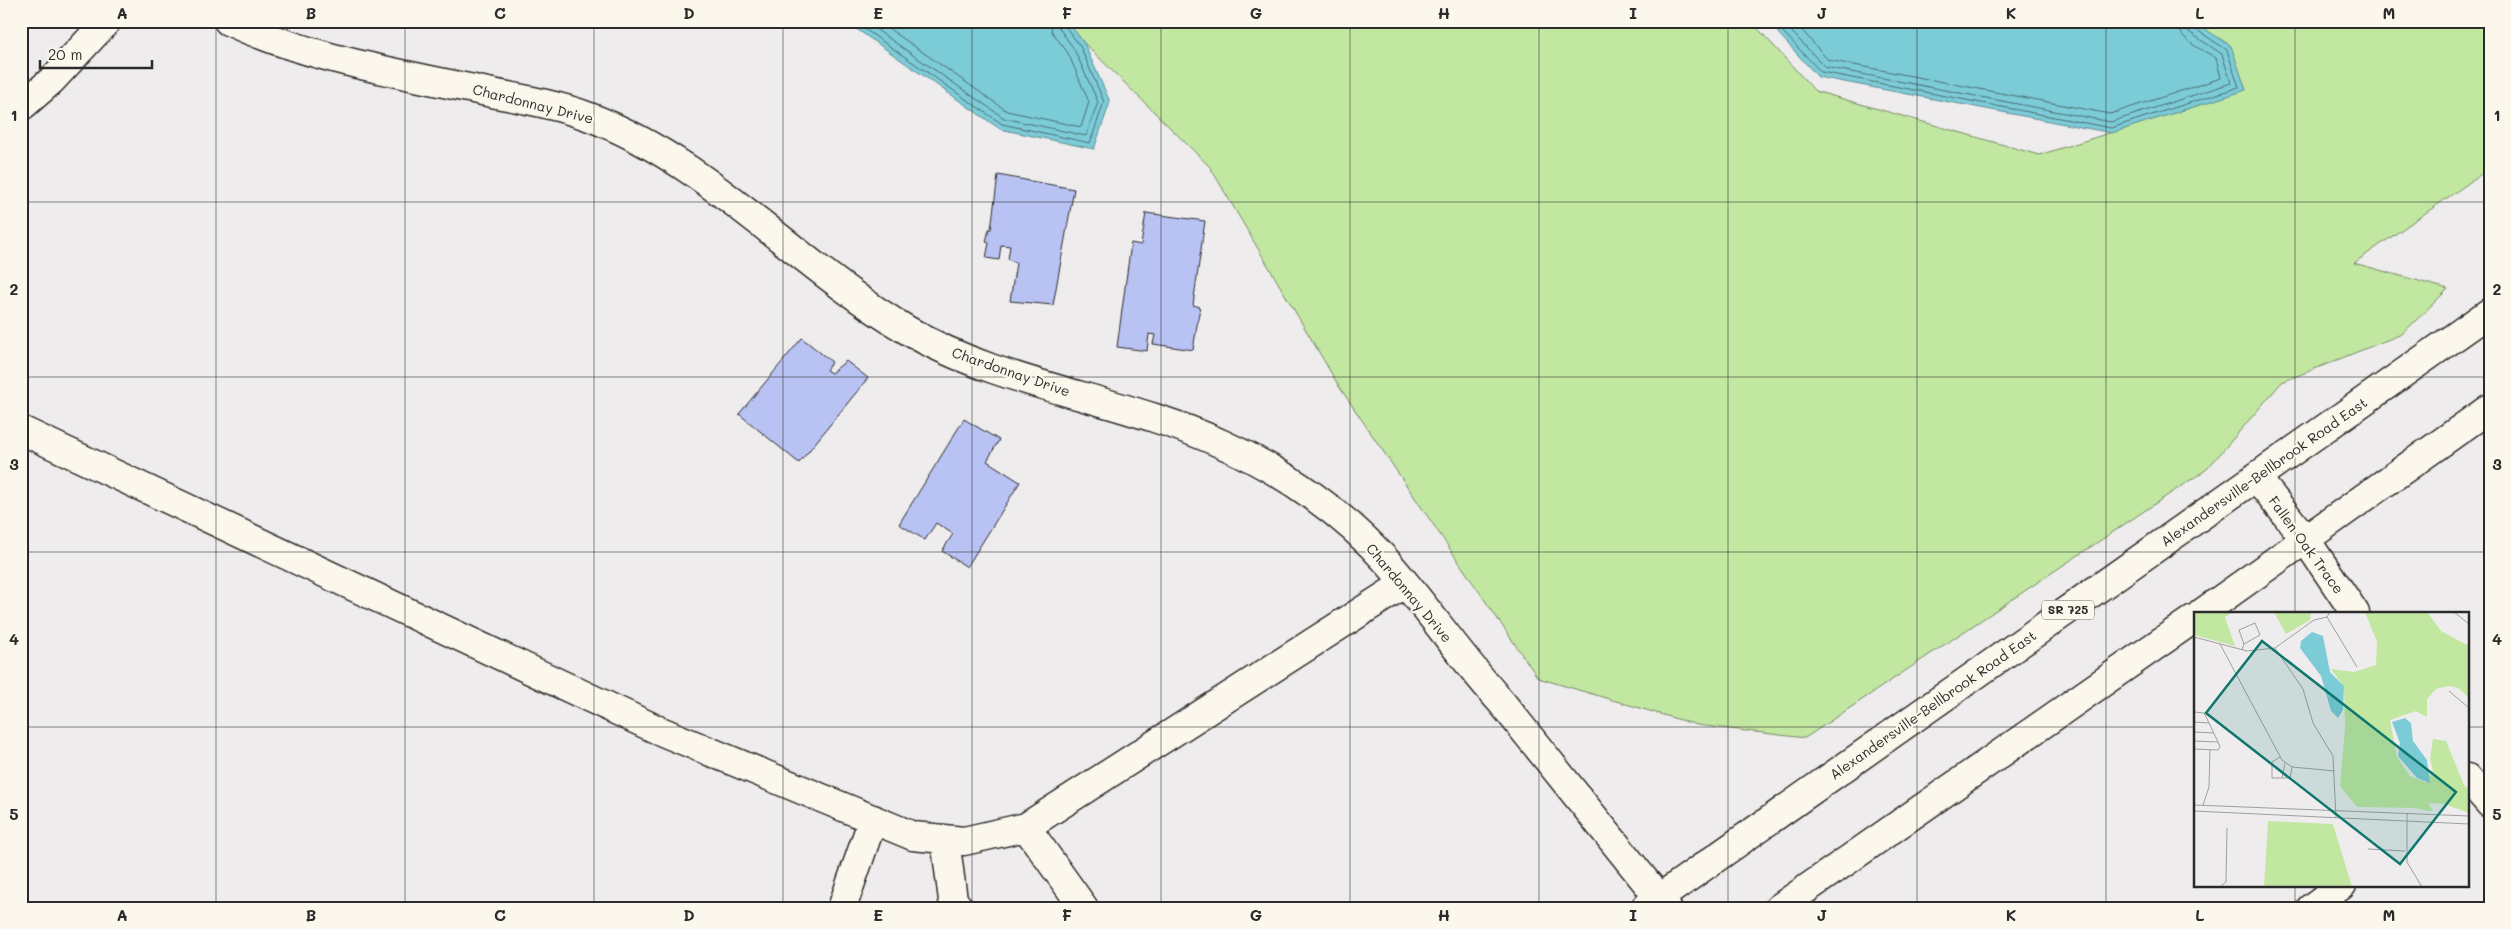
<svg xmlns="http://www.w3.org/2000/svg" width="2511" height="929" font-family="Mali,sans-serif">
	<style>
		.green { fill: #c2e7a1; stroke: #768966 }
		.water { fill: #7cccd8; stroke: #5c8c93 }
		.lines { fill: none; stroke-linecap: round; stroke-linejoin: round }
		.shore { stroke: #4b6b70; stroke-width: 1 }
		.building { fill: #b8c2f3; stroke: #2b2b2b }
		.minor-casing { stroke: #2b2b2b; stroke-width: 31 }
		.major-casing { stroke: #2b2b2b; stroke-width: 31 }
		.minor { stroke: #fbf7ec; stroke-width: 28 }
		.major { stroke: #fbf7ec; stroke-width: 28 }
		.grid { fill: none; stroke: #2b2b2b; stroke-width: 1; stroke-opacity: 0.55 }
		.labels { text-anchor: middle; stroke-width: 4; stroke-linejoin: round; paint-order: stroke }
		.shield { fill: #fbf7ec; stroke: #696865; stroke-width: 1 }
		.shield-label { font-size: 12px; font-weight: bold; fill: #2b2b2b }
		.street-label { font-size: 14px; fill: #2b2b2b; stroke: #fbf7ec }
		.inset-road { fill: none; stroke: #a09f9f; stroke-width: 1 }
		.view { fill: #0f766e; fill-opacity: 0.15; stroke: #0f766e; stroke-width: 2.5 }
		.inset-edge { fill: none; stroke: #2b2b2b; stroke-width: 2.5 }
		.neatline { fill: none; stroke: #2b2b2b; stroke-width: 2 }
		.grid-label { font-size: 16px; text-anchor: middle; font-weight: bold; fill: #2b2b2b }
	</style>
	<rect width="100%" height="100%" fill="#eeeced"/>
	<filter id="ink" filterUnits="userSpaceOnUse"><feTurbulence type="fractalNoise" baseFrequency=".02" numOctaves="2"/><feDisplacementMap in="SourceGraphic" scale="10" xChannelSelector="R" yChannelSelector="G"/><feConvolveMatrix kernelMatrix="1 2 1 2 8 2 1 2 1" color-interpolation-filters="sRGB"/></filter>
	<g filter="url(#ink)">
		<path class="green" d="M1067 21H1751L1815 91 2039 155 2202 104 2198 21H2490V168L2354 263 2448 289 2402 334 2282 382 2207 469 1805 738 1697 725 1538 678 1340 388 1210 167 1084 43Z"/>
		<path class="water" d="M845 21H1067L1084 43 1110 102 1094 149 1000 129Z
			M1774 21H2193L2231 46 2246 90 2112 133 1818 77 1778 33Z"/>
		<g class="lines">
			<path class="shore" d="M853 21 1002 124 1090 143 1104 102 1080 46 1065 26 1064 21
				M864 21 1004 118 1086 136 1098 102 1074 49 1059 28 1057 21
				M878 21 1007 111 1081 127 1089 102 1068 53 1052 32 1050 21
				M1779 21 1782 31 1821 72 2111 128 2239 87 2227 50 2194 28 2191 21
				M1786 21 1788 28 1825 67 2111 122 2231 83 2222 54 2189 32 2185 21
				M1794 21 1828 60 2110 114 2221 78 2216 58C2202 49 2178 41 2177 21"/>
		</g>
		<path class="building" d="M998 175 1074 189 1053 305 1010 301 1016 263 1008 259 1010 246 1001 245 999 260 986 258 989 243 986 242 989 229H991Z
			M1146 213 1205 221 1193 305 1200 307 1193 350 1153 344 1155 335 1149 334 1147 351 1117 347 1131 243 1141 245Z
			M802 338 832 362 826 370 831 373 846 361 868 378 799 463 739 414Z
			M964 419 999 440 987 461 1020 482 967 567 942 551 953 534 936 523 925 540 899 524Z"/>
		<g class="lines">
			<g class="minor-casing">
				<path id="minor" d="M228 21C308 58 393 72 478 90 514 98 552 103 587 116 709 161 796 265 907 330 1001 386 1123 398 1222 444 1285 472 1345 514 1390 565 1429 610 1463 660 1503 704L1667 908
					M21 107 51 81 107 21
					M21 430 658 730 913 836 964 841 1026 827 1404 584
					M2257 478 2306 540 2355 613
					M2467 778 2490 804
					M1026 827 1084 908
					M945 839 953 900 959 908
					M842 908 873 819
					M2311 908 2342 885"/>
			</g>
			<g class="major-casing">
				<path id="major" d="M2202 613 2490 408
					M1645 908 2490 312
					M1779 908 2195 618"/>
			</g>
			<use href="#minor" class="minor"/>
			<use href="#major" class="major"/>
		</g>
	</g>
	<path class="grid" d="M216 21V908M405 21V908M594 21V908M783 21V908M972 21V908M1161 21V908M1350 21V908M1539 21V908M1728 21V908M1917 21V908M2106 21V908M2295 21V613M21 202H2490M21 377H2490M21 552H2490M21 727H2195M2467 727H2490M2295 885V908"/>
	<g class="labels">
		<rect class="shield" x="2042" y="600.5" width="52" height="19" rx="4"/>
		<g class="shield-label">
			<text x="2068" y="614">SR 725</text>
		</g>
		<g class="street-label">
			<text transform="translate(533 104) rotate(14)" y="5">Chardonnay Drive</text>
			<text transform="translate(1011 372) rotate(19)" y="5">Chardonnay Drive</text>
			<text transform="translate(2264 472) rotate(-35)" y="5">Alexandersville-Bellbrook Road East</text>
			<text transform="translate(2306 545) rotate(54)" y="5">Fallen Oak Trace</text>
			<text transform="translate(1409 593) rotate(50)" y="5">Chardonnay Drive</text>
			<text transform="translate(1933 705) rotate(-35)" y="5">Alexandersville-Bellbrook Road East</text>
		</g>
	</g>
	<g transform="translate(2194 612)">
		<rect width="275" height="275" fill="#eeeced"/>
		<path d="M0 0H39L31 5 41 34 0 23ZM80 0H117L116 8 92 22ZM171 0H233L247 19 275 34V86L264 76 254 74 242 77 233 87V105L222 99 196 108 203 145 216 164 231 170 239 159 236 147 239 127 252 129 270 173 275 177V201L250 192 234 191 239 199H233L221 196 163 195 146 174 151 115 150 75 137 57 160 60 182 53 183 30ZM74 209 139 212 158 275H70Z" fill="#c2e7a1"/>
		<path d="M118 20 129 24 136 60 150 74 149 98 144 106 137 99 127 64 106 36 107 29ZM211 106 217 111 219 129 233 148 236 171 223 166 204 144 206 131 198 110Z" fill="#7cccd8"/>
		<path class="inset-road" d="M260 0 275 12M133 5 163 55M0 25 53 39 81 36 109 77 119 111 139 144 142 206M26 32 88 148 98 155 141 159M81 36 120 8 133 5 136 0M48 38 50 32 66 23 61 11 45 18 50 32M255 79 275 96M0 100 10 101 15 111M0 110 15 111 24 130M0 120 20 121M0 129 24 130 26 135 24 138 0 137M86 145 78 150V166H96L98 155M88 166 91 151M0 193 275 204M9 193 15 175 16 138M0 199 275 212M213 202V250L228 275M174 237 211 239M26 275 32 270 33 216"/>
		<path class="view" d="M68 29 262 180 206 252 12 101Z"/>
		<rect width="275" height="275" class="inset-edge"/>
	</g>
	<rect width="2511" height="929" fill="none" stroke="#fbf7ec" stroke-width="55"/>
	<path d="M40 60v8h112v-8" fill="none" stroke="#2b2b2b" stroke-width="2.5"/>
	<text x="48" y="60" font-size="15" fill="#2b2b2b" stroke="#fbf7ec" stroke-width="4" paint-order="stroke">20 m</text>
	<rect x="28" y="28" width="2456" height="874" class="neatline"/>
	<g class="grid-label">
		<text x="122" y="19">A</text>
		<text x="311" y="19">B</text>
		<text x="500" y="19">C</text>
		<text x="689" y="19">D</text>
		<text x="878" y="19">E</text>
		<text x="1067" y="19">F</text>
		<text x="1256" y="19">G</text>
		<text x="1444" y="19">H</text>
		<text x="1633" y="19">I</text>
		<text x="1822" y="19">J</text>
		<text x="2011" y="19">K</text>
		<text x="2200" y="19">L</text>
		<text x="2389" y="19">M</text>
		<text x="14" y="121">1</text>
		<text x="2497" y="121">1</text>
		<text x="14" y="295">2</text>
		<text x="2497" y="295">2</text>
		<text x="14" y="470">3</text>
		<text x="2497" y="470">3</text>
		<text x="14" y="645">4</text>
		<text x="2497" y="645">4</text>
		<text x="14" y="820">5</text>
		<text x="2497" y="820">5</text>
		<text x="122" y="921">A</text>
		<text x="311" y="921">B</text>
		<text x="500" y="921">C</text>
		<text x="689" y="921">D</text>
		<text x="878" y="921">E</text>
		<text x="1067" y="921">F</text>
		<text x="1256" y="921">G</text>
		<text x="1444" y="921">H</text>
		<text x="1633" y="921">I</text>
		<text x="1822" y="921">J</text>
		<text x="2011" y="921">K</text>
		<text x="2200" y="921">L</text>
		<text x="2389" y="921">M</text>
	</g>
</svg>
